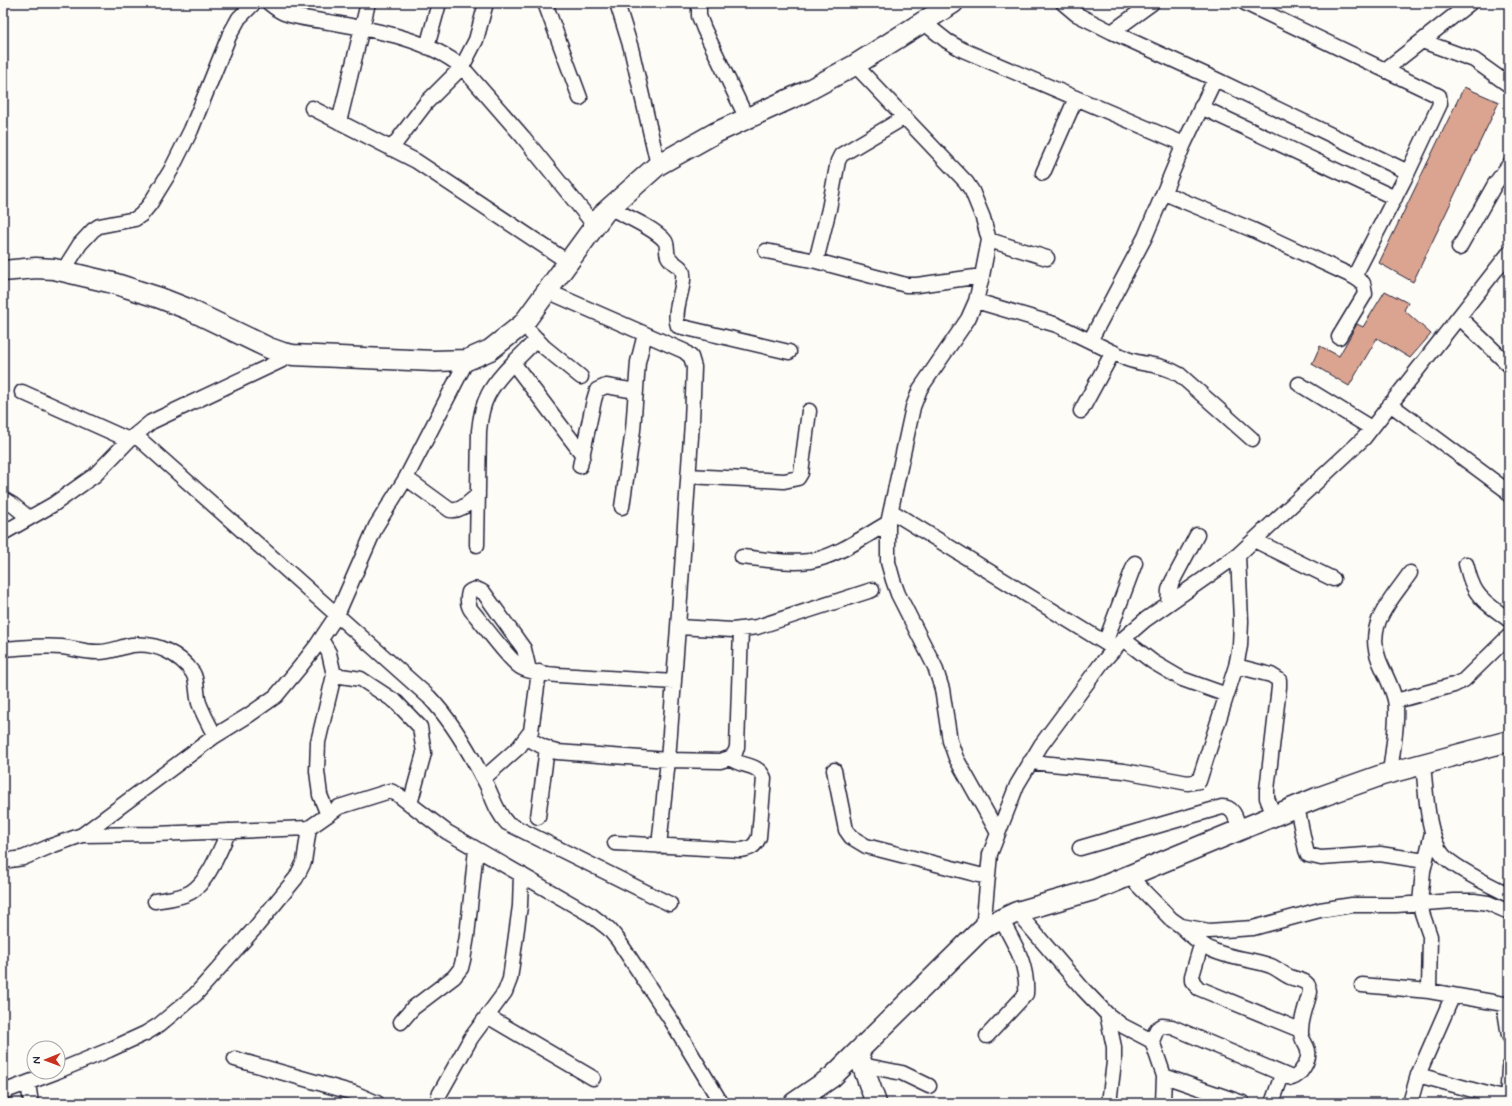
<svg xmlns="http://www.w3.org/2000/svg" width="1512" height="1106" font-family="Mynerve,sans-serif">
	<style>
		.building { fill: #daa490; stroke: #22223b }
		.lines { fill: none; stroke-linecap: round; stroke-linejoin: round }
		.street-casing { stroke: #22223b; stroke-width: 17 }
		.secondary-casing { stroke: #22223b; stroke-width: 23 }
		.street { stroke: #fdfcf7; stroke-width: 14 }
		.secondary { stroke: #fdfcf7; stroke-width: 20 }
	</style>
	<rect width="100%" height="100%" fill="#fdfcf7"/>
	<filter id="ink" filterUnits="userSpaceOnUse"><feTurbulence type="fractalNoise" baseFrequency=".025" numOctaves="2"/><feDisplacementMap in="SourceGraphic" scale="8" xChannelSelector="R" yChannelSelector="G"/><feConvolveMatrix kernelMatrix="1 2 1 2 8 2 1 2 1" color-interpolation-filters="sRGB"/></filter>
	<g filter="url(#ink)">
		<path class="building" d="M1464 87 1499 102 1413 282 1379 263Z
			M1385 291 1408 303 1404 310 1431 334 1410 358 1377 338 1349 386 1312 364 1320 346 1339 356 1357 324 1363 327Z"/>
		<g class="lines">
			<g class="street-casing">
				<path id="street" d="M269 3C274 7 279 11 284 13 297 18 316 20 329 22 374 30 426 38 462 67L523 137 595 226
					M545 3 580 98
					M617 3 631 48 658 165
					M699 3V16L704 29 747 119
					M1063 3 1076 14 1112 32 1215 79 1408 172 1440 104 1439 96 1245 3
					M923 22 947 41 963 50 1184 144
					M1112 32 1152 3
					M1422 41 1474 60 1509 85
					M427 47 439 3
					M855 65 966 182 972 191 983 218 989 240 982 276 976 301 968 319 920 389 913 407 888 523V562L893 580 898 594 935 667 942 689 950 741 956 758 998 833
					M1385 70 1470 3
					M1201 107 1395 198
					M312 108 416 161 568 262
					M339 122 368 3
					M391 149 426 103 462 67 476 40 486 3
					M1043 173 1076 98
					M1164 193 1253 230 1354 277 1408 172
					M610 208C624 215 656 229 665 241 668 245 666 252 668 256 674 268 685 263 683 280 682 294 673 312 678 326L789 352
					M989 240 1047 258
					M1459 248 1495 184 1509 165
					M766 251 816 261 906 285H917L982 276
					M816 261 829 209 838 161 841 155 905 117
					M63 271 80 244 93 230 99 226 135 219 141 215 150 204 171 170 191 130 229 36 239 18 254 3
					M547 291 684 351 691 357 694 367 692 422 678 627 668 760 659 846
					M976 301 1057 325 1127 359C1146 366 1161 363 1180 375L1252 439
					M1459 317 1509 365
					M531 333 544 347 581 377
					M1339 337 1365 294 1363 283 1354 277
					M1090 341 1145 237 1184 144 1215 79
					M514 364 583 455
					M1299 384 1371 428
					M22 392 129 440
					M1390 404 1506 490 1509 495
					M1081 411 1113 352
					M135 435 429 697C451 720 468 749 483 778 492 793 495 811 507 823L670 904
					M580 466 594 400 597 390 606 386 636 391
					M688 476 784 481 798 478 801 473 809 411
					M406 478 450 510C461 512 469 502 478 495
					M3 499 13 505 29 518
					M622 507 633 430 638 362 645 334
					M891 511 1115 649
					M3 533 54 504 95 475 129 440 151 422 293 355
					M1254 540 1333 579
					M477 545 479 431C480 420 482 406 488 395 498 375 521 356 537 339
					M742 557C763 559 789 564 810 561 836 557 865 536 888 523
					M1466 564C1468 570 1469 577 1472 583 1478 600 1495 609 1509 620
					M1168 604 1169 590 1172 582 1197 535
					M678 627 733 630 757 627 872 590
					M321 639 329 653 334 675 318 742 317 771 320 795 328 815
					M1123 639 1153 662 1182 679 1227 695
					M1105 643 1135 563
					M3 649C22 648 42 645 61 647 73 648 84 652 97 652 109 653 120 647 132 645 156 642 180 654 193 673 198 682 196 693 199 703 203 714 209 725 215 736
					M1236 666 1271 675 1279 680V687L1267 790V798L1274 816
					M529 670 524 649 484 593C478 589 475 588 469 592 467 599 467 604 471 610 481 621 511 663 522 668 532 673 547 674 558 675L674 682
					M334 675 361 679 396 702 420 727 424 753 410 804
					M1396 701 1454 685 1464 680 1509 636
					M527 738 549 750 557 752 668 760 720 761 730 758 735 753 737 747 741 630
					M1030 762 1124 771 1188 783 1199 781 1236 666 1240 646 1241 621 1238 555
					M1423 765C1426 789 1427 837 1443 855 1454 868 1492 886 1509 895
					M834 770 846 830 851 837 866 846 987 877
					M1390 773C1392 754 1399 717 1395 700 1392 686 1384 673 1379 660 1365 624 1391 601 1410 573
					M484 778 519 747 531 731 539 672
					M1297 807 1306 850 1308 855 1321 858 1380 854 1425 861
					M538 817 547 748
					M1432 833 1423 871 1420 903 1422 913 1430 936 1429 991 1504 1004 1509 1036
					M82 835 215 736 249 715 276 696 300 667 317 645 337 615 376 526 406 478 467 360
					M615 843 740 850C750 849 755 847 759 837L764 778C758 763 741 767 730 758
					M1080 848 1222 807C1235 807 1236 820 1240 830
					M3 861 23 858 51 846 82 835 155 834 309 828 339 807 390 791 397 794 447 832 591 915 609 929 618 940 671 1020 721 1103
					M1129 876 1171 919 1181 926 1209 931 1253 928 1320 910 1352 905H1396L1454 901H1474L1488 903 1509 912
					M155 901C167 899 181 898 191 892 209 881 220 849 229 831
					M1017 912 1083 989 1107 1014 1123 1026 1152 1041
					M983 928 990 854 1017 785 1041 745 1101 664 1123 639 1145 620 1238 555 1364 438 1509 253
					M1201 945 1192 976V981L1198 988 1300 1030
					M1362 985 1429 991
					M1107 1014 1114 1047V1062L1109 1103
					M487 1016 593 1078
					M401 1022 413 1008 454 977 461 968 463 960 467 936 476 849
					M987 1036 1026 994C1028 964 1015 945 1001 919
					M235 1059 354 1093 377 1103
					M862 1065 902 1073 929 1086
					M58 1071 109 1050 146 1033 159 1025 195 995 255 928 296 878 304 862 309 828
					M1418 1075 1509 1100
					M1164 1076 1243 1103
					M28 1083 31 1103
					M3 1092 56 1072
					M438 1103 439 1095 471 1038 505 992 510 979 520 906 521 874
					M1163 1103 1164 1076 1152 1041 1157 1029 1162 1026 1172 1027 1292 1078C1300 1076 1310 1060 1308 1051 1307 1044 1300 1039 1301 1031 1301 1018 1307 1004 1310 992 1309 979 1299 981 1290 977 1283 974 1278 969 1271 966 1252 959 1231 959 1212 950 1200 945 1191 935 1181 926
					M1272 1103 1282 1075
					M1410 1103 1418 1075 1453 995
					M1507 1103 1509 1067"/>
			</g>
			<g class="secondary-casing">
				<path id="secondary" d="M3 271 36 268 54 269 113 283 160 298 188 309 269 348 283 353 293 355 434 361 467 360 490 350 523 324 605 212 658 165 715 133 805 92 855 65 953 3
					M858 1053 876 1103
					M794 1103 832 1077 983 928 1017 912 1097 889 1317 798 1382 775 1509 741"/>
			</g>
			<use href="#street" class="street"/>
			<use href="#secondary" class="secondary"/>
		</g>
	</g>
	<rect width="1512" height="1106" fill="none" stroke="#fdfcf7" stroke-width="16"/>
	<rect x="8" y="8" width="1496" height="1090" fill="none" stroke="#22223b" stroke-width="1.5" filter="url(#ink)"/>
	<g transform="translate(46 1060) rotate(269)"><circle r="19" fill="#fdfcf7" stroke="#a5a5ac"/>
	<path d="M0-3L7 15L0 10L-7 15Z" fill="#c8321e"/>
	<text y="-6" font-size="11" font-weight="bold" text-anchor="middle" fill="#22223b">N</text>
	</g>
</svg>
